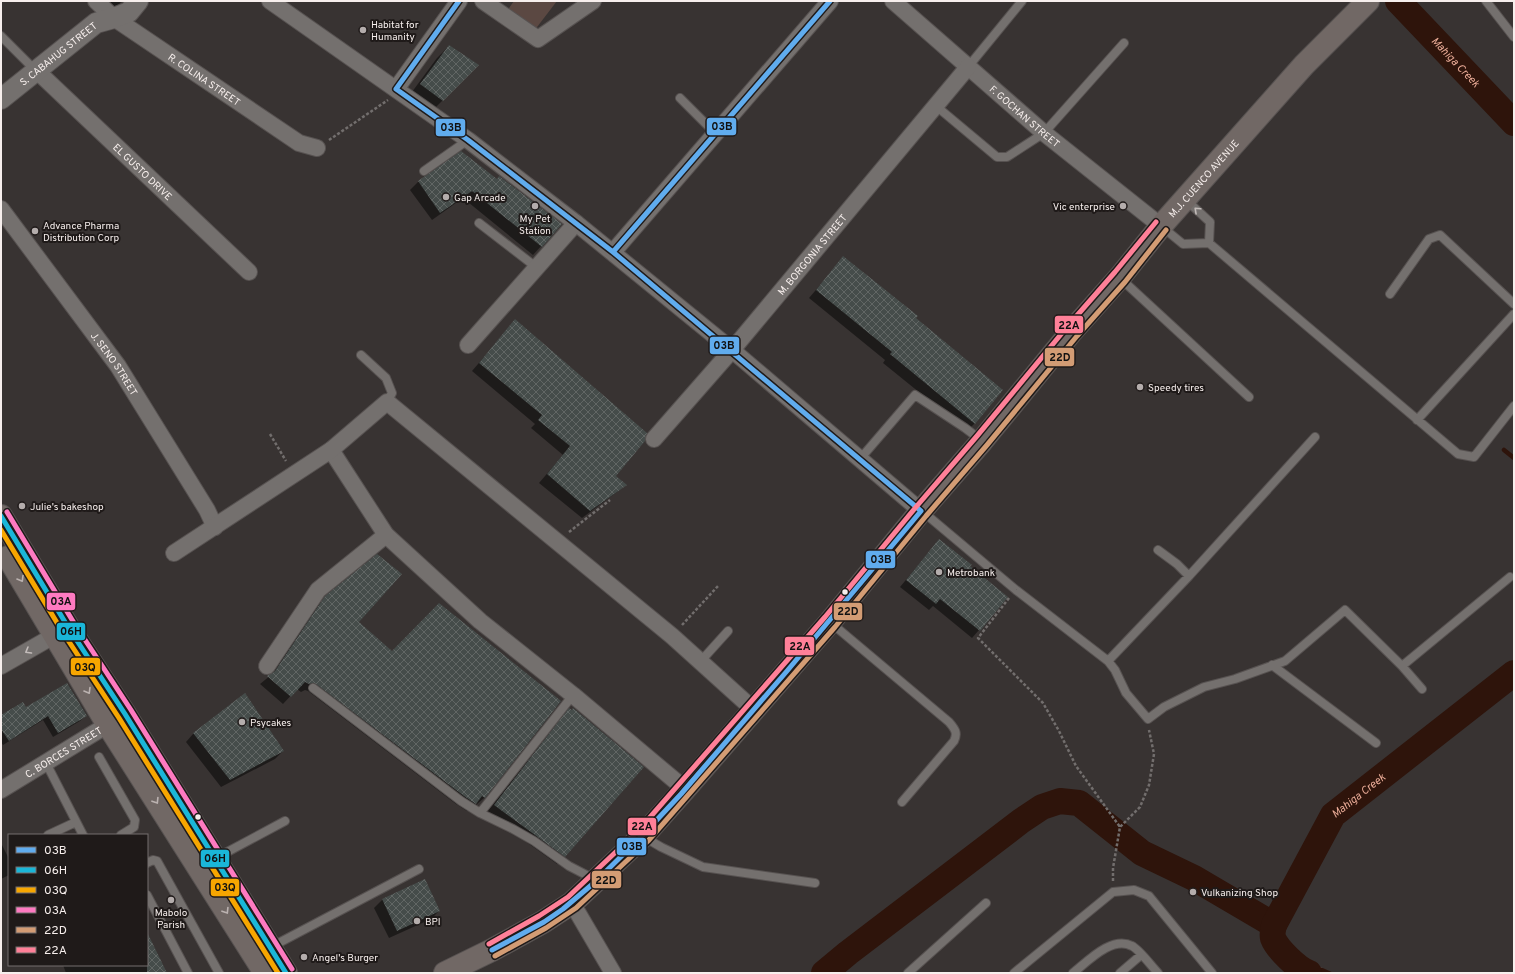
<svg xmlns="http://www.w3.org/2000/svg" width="1515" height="974" font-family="Overpass,sans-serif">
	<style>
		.pitch { fill: #5b4842 }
		.water { fill: url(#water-rules) }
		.shadow { fill: #0007 }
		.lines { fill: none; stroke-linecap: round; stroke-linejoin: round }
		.stream { stroke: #2e140b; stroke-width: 4.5 }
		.river { stroke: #2e140b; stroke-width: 26 }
		.building { fill: url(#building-cross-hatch) }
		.service-casing { stroke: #575251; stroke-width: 10 }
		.minor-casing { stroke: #575251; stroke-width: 18 }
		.tertiary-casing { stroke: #575251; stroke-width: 22 }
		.primary-casing { stroke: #575251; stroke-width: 24 }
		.path { stroke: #726e6d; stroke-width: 2.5; stroke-dasharray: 3 2; stroke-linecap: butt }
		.service { stroke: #74706e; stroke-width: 8 }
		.minor { stroke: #74706e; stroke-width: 16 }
		.tertiary { stroke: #74706e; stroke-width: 20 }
		.primary { stroke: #716865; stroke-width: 22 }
		.bus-1-casing { stroke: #1f1a19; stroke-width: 8 }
		.bus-2-casing { stroke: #1f1a19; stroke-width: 8 }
		.bus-3-casing { stroke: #1f1a19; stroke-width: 8 }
		.bus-4-casing { stroke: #1f1a19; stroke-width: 8 }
		.bus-5-casing { stroke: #1f1a19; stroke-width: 8 }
		.bus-6-casing { stroke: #1f1a19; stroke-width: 8 }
		.bus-1 { stroke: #60acee; stroke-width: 5 }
		.bus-2 { stroke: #1ab6d8; stroke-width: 5 }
		.bus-3 { stroke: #f7a600; stroke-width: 5 }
		.bus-4 { stroke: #fe7ac1; stroke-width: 5 }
		.bus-5 { stroke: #d39c74; stroke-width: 5 }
		.bus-6 { stroke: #ff8098; stroke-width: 5 }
		.oneway { stroke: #c3bcba }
		.oneway2 { stroke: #bbb2b0 }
		.poi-dot { fill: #b4adac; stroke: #1f1a19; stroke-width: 1.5 }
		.bus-dot { fill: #f7efed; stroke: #1f1a19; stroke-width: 1.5 }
		.labels { text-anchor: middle; stroke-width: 4; stroke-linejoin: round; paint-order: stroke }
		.poi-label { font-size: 10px; fill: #f7efed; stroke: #1f1a19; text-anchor: start }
		.street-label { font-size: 10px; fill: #f7efed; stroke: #1f1a19 }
		.water-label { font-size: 11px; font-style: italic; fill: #ecad99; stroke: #1f1a19 }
		.line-badge { stroke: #1f1a19; stroke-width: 1.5 }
		.pale-badge-label { font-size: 11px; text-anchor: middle; font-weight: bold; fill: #111 }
	</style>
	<defs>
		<pattern id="water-rules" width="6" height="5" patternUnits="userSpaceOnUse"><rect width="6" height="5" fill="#2e140b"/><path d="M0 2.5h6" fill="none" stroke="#4d362f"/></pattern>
		<pattern id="building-cross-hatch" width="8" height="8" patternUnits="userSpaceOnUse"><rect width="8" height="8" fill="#454c4a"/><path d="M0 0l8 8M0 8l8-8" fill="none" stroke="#616664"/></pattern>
	</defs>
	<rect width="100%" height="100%" fill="#383332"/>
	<path class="pitch" d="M514 1H557L534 31 507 11Z"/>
	<path class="water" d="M1278 948 1334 973H1293Z"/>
	<path class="shadow" d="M96 1H122L113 10Z
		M449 46 478 65 431 112 409 96 437 58Z
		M461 153 496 180 561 224 533 255 463 198 432 220 410 190 418 182Z
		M844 257 915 319 975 423 967 431 883 363 885 360 809 298Z
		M515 321 614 476 625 485 617 492 582 518 539 483 563 455 531 428 535 424 472 371Z
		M939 540 1007 598 972 638 933 606 929 610 900 587Z
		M326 597 392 652 560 702 484 798 476 805 474 804 467 811 456 804 308 691 305 690 301 692 297 689 283 704 260 684 271 675 317 606Z
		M245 694 283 751 275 759 221 787 186 742 193 734Z
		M26 708 85 716 80 721 53 737 43 720 3 745 1 742V716Z
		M562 718 564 856 557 864 486 813Z
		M1 843 9 859V875L1 879Z
		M424 880 439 911 431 919 389 938 374 908 382 900Z
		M147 934 166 973H66L63 965H147Z"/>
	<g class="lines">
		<path class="stream" d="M1504 450 1514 458"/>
		<g class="river">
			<path id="s1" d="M1398 1 1514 123"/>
			<path d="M824 973 848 953 1021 821 1042 807 1060 801 1079 803 1142 853 1194 878 1274 925"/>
			<path id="s2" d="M1309 973C1298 969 1277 949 1273 938 1272 934 1273 929 1274 925L1333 815 1514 673"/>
		</g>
	</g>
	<path class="building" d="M449 45 479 65 443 101 420 84Z
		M461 151 497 179 499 176 562 224 542 247 472 191 440 213 418 181Z
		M843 256 918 316 916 318 1003 390 975 424 890 354 892 352 816 290Z
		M515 319 647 433 645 441 616 476 627 485 590 511 547 474 570 446 538 420 542 415 479 363Z
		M939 539 972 565 970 566 1008 597 980 631 940 599 936 604 906 580Z
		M377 554 402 574 359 622 392 651 439 603 561 701 485 798 482 796 476 804 464 796 316 684 313 683 309 684 305 682 291 697 267 676 275 671 325 596Z
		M67 683 87 716 58 733 48 716 9 741 1 729V715L23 702 26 707Z
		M245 693 284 751 230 780 193 733Z
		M569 708 572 710 573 708 644 767 565 857 494 805Z
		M425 879 440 911 397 931 382 899Z
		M147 932 167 973H147Z"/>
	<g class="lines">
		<g class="service-casing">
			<path id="service" d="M1486 1 1514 37
				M1 36 36 71
				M968 67 1022 1
				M680 98 716 134
				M936 106 997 157H1007L1044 133 1124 43
				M424 171 468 140
				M1186 200 1210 222 1209 243
				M479 223 536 267
				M1161 226 1183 244 1209 243 1458 454 1474 457 1514 406
				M1120 278 1249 397
				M1390 294 1429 239 1440 235 1514 304
				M361 355 386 378 392 393 387 402
				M1417 420 1514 314
				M860 459 915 395 965 428 981 440
				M922 511 1016 590 1108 661 1115 670 1126 693 1148 719 1164 707 1204 687 1235 679 1285 661 1345 610 1402 666 1422 689
				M1158 550 1177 564 1189 576
				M830 622 949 722C955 729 958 733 954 741L902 802
				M1108 661 1189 576 1315 437
				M700 662 728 631
				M1272 665 1376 743
				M1402 666 1510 577
				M313 688 461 801 480 813 513 829 534 841 569 866 596 880
				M99 757 135 820 134 827 121 835
				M46 763 83 835
				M480 813 573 695
				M48 835 76 822
				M644 837 661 847 703 867 815 883
				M216 858 285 821
				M147 863 153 860 157 861 219 973
				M147 895 188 973
				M271 947 419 869
				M908 973 986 903
				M1014 973 1113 892 1134 890 1149 896 1212 973
				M1073 973C1087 962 1112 935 1132 946 1139 949 1152 967 1158 973
				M1120 973 1141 955"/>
		</g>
		<g class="minor-casing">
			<g id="minor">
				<path id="s3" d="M96 1 114 18 299 143 317 148"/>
				<path d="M270 1 468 140 576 223 732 350 921 511"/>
				<path d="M483 1 538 39 593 1"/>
				<path id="s4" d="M893 1 1044 133 1161 226"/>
				<path id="s5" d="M37 71 249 272"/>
				<path d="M396 89 459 1"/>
				<path id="s6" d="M1 209 118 366 207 510 215 527"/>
				<path d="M613 252 830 1"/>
				<path d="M468 345 576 223"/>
				<path id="s7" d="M654 439 732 350 968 67"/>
				<path d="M331 450 386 535 480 621 573 695 685 789"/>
				<path d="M174 553 331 450 387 402 672 636 754 710"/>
				<path d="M1 666 64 630"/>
				<path d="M267 666 318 590 386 535"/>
				<path id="s8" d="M1 790 117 719"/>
				<path d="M572 903 613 973"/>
			</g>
		</g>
		<g class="tertiary-casing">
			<g id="tertiary">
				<path id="s9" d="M1 99 96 23 114 18 129 12 138 1"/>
			</g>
		</g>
		<g class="primary-casing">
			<g id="primary">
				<path d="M1 516 68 627 125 714 286 973"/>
				<path d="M8 557 108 725 265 973"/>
				<path id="s10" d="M445 973 492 950 543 922 572 903 643 836 685 789 830 622 921 511 982 441 1072 331 1120 277 1161 226 1304 65 1368 1"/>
			</g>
		</g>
		<path class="path" d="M329 140 388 100
			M270 434 286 461
			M569 532 610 500
			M1009 598 978 638 1043 703 1059 731 1076 766 1120 827
			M682 625 718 586
			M1113 881V868L1120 827 1140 807 1149 785 1154 754 1149 730"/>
		<use href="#service" class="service"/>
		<use href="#minor" class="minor"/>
		<use href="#tertiary" class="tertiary"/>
		<use href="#primary" class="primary"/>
		<g class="bus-1-casing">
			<path id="bus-1" d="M459 1 396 89 468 140 613 252 921 511 787 671 681 794 639 839 595 882 563 909 544 922 492 950
				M613 252 830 1"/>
		</g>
		<g class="bus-2-casing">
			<path id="bus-2" d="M1 516 68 627 125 714 286 973"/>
		</g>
		<g class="bus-3-casing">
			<path id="bus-3" d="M1 530 62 631 119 718 278 973"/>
		</g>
		<g class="bus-4-casing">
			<path id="bus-4" d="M7 512 74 623 131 710 292 969"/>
		</g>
		<g class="bus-5-casing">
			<path id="bus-5" d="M495 956 546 928 576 908 648 841 835 627 926 516 987 445 1077 336 1125 282 1166 230"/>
		</g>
		<g class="bus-6-casing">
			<path id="bus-6" d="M489 944 539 916 568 897 638 831 825 617 916 507 977 436 1067 327 1115 272 1156 222"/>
		</g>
		<use href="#bus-1" class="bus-1"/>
		<use href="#bus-2" class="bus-2"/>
		<use href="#bus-3" class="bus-3"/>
		<use href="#bus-4" class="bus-4"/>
		<use href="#bus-5" class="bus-5"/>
		<use href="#bus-6" class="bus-6"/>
	</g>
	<defs><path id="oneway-chevron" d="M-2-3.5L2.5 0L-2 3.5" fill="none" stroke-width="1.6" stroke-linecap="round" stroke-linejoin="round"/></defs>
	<g class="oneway">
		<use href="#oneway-chevron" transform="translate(1197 210) rotate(-137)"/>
		<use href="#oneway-chevron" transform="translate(28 651) rotate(150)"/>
	</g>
	<g class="oneway2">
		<use href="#oneway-chevron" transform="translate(21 579) rotate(59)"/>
		<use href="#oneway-chevron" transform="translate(88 691) rotate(59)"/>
		<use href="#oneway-chevron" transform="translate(156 801) rotate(58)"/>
		<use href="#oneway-chevron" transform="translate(226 911) rotate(58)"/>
	</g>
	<g class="poi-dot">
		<circle cx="363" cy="30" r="4"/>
		<circle cx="446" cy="197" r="4"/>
		<circle cx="535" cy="206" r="4"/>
		<circle cx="1123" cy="206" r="4"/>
		<circle cx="35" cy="231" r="4"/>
		<circle cx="1140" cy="387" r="4"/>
		<circle cx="22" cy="506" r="4"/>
		<circle cx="939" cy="572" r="4"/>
		<circle cx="242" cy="722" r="4"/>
		<circle cx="1193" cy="892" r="4"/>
		<circle cx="171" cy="900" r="4"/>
		<circle cx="417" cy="921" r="4"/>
		<circle cx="304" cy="957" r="4"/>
	</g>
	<g class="bus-dot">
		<circle cx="845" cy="592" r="3.5"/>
		<circle cx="198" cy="817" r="3.5"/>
	</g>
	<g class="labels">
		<g class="poi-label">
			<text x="371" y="28">Habitat for<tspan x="371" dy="12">Humanity</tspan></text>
			<text x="454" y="201">Gap Arcade</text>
			<text x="1115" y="210" text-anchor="end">Vic enterprise</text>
			<text x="535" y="222" text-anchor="middle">My Pet<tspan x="535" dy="12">Station</tspan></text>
			<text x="43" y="229">Advance Pharma<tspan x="43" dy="12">Distribution Corp</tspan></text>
			<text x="1148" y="391">Speedy tires</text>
			<text x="30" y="510">Julie's bakeshop</text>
			<text x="947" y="576">Metrobank</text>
			<text x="250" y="726">Psycakes</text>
			<text x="1201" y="896">Vulkanizing Shop</text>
			<text x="171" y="916" text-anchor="middle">Mabolo<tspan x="171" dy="12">Parish</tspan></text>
			<text x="425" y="925">BPI</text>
			<text x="312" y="961">Angel's Burger</text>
		</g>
		<g class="street-label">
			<text dy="4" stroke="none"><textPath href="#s9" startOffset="73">S. CABAHUG STREET</textPath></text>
			<text dy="4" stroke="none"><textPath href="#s3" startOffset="134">R. COLINA STREET</textPath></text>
			<text dy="4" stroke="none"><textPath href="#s4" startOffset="175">F. GOCHAN STREET</textPath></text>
			<text dy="4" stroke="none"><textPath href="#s5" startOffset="146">EL GUSTO DRIVE</textPath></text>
			<text dy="4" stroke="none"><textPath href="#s10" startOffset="1107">M.J. CUENCO AVENUE</textPath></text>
			<text dy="4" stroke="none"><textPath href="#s7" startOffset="243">M. BORGONIA STREET</textPath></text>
			<text dy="4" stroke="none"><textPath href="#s6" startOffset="192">J. SENO STREET</textPath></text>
			<text dy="4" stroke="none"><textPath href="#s8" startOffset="73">C. BORCES STREET</textPath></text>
		</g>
		<g class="water-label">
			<text dy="4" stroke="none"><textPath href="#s1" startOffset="84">Mahiga Creek</textPath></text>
			<text dy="4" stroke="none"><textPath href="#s2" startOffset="221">Mahiga Creek</textPath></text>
		</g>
	</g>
	<g class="line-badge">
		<rect x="706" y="117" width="31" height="19" rx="4" fill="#60acee"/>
		<rect x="435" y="118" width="31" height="19" rx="4" fill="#60acee"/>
		<rect x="1054" y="315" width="30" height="19" rx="4" fill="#ff8098"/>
		<rect x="709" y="336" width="31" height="19" rx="4" fill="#60acee"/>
		<rect x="1044" y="347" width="31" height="20" rx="4" fill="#d39c74"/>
		<rect x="865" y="550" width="31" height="19" rx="4" fill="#60acee"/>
		<rect x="46" y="592" width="30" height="19" rx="4" fill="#fe7ac1"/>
		<rect x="833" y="602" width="30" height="19" rx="4" fill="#d39c74"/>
		<rect x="56" y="622" width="30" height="19" rx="4" fill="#1ab6d8"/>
		<rect x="784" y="636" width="31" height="20" rx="4" fill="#ff8098"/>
		<rect x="70" y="657" width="31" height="19" rx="4" fill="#f7a600"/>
		<rect x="627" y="817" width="30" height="19" rx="4" fill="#ff8098"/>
		<rect x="616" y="837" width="31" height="19" rx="4" fill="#60acee"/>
		<rect x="200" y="849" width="30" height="19" rx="4" fill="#1ab6d8"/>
		<rect x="591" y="870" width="31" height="19" rx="4" fill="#d39c74"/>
		<rect x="210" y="878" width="30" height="19" rx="4" fill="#f7a600"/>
	</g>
	<g class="pale-badge-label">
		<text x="722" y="130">03B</text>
		<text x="451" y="131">03B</text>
		<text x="1069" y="329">22A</text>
		<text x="724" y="349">03B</text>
		<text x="1060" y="361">22D</text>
		<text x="881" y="563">03B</text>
		<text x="61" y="605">03A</text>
		<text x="848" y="615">22D</text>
		<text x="71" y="635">06H</text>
		<text x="800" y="650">22A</text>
		<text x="85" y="671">03Q</text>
		<text x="642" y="830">22A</text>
		<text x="632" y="850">03B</text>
		<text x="215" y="862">06H</text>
		<text x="606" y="884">22D</text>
		<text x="225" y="891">03Q</text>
	</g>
	<rect width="1515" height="974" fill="none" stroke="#f7efed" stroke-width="4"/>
	<rect x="8" y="834" width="140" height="132" fill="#1f1a19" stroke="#756f6e"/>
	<rect x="16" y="847" width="20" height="6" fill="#60acee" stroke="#756f6e"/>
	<text x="44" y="854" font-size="12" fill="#f7efed">03B</text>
	<rect x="16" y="867" width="20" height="6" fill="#1ab6d8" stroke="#756f6e"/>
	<text x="44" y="874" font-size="12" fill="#f7efed">06H</text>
	<rect x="16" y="887" width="20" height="6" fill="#f7a600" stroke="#756f6e"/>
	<text x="44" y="894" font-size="12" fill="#f7efed">03Q</text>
	<rect x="16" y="907" width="20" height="6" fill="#fe7ac1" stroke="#756f6e"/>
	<text x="44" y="914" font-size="12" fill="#f7efed">03A</text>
	<rect x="16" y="927" width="20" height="6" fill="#d39c74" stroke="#756f6e"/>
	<text x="44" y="934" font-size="12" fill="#f7efed">22D</text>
	<rect x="16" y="947" width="20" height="6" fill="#ff8098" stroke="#756f6e"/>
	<text x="44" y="954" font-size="12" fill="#f7efed">22A</text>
</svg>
